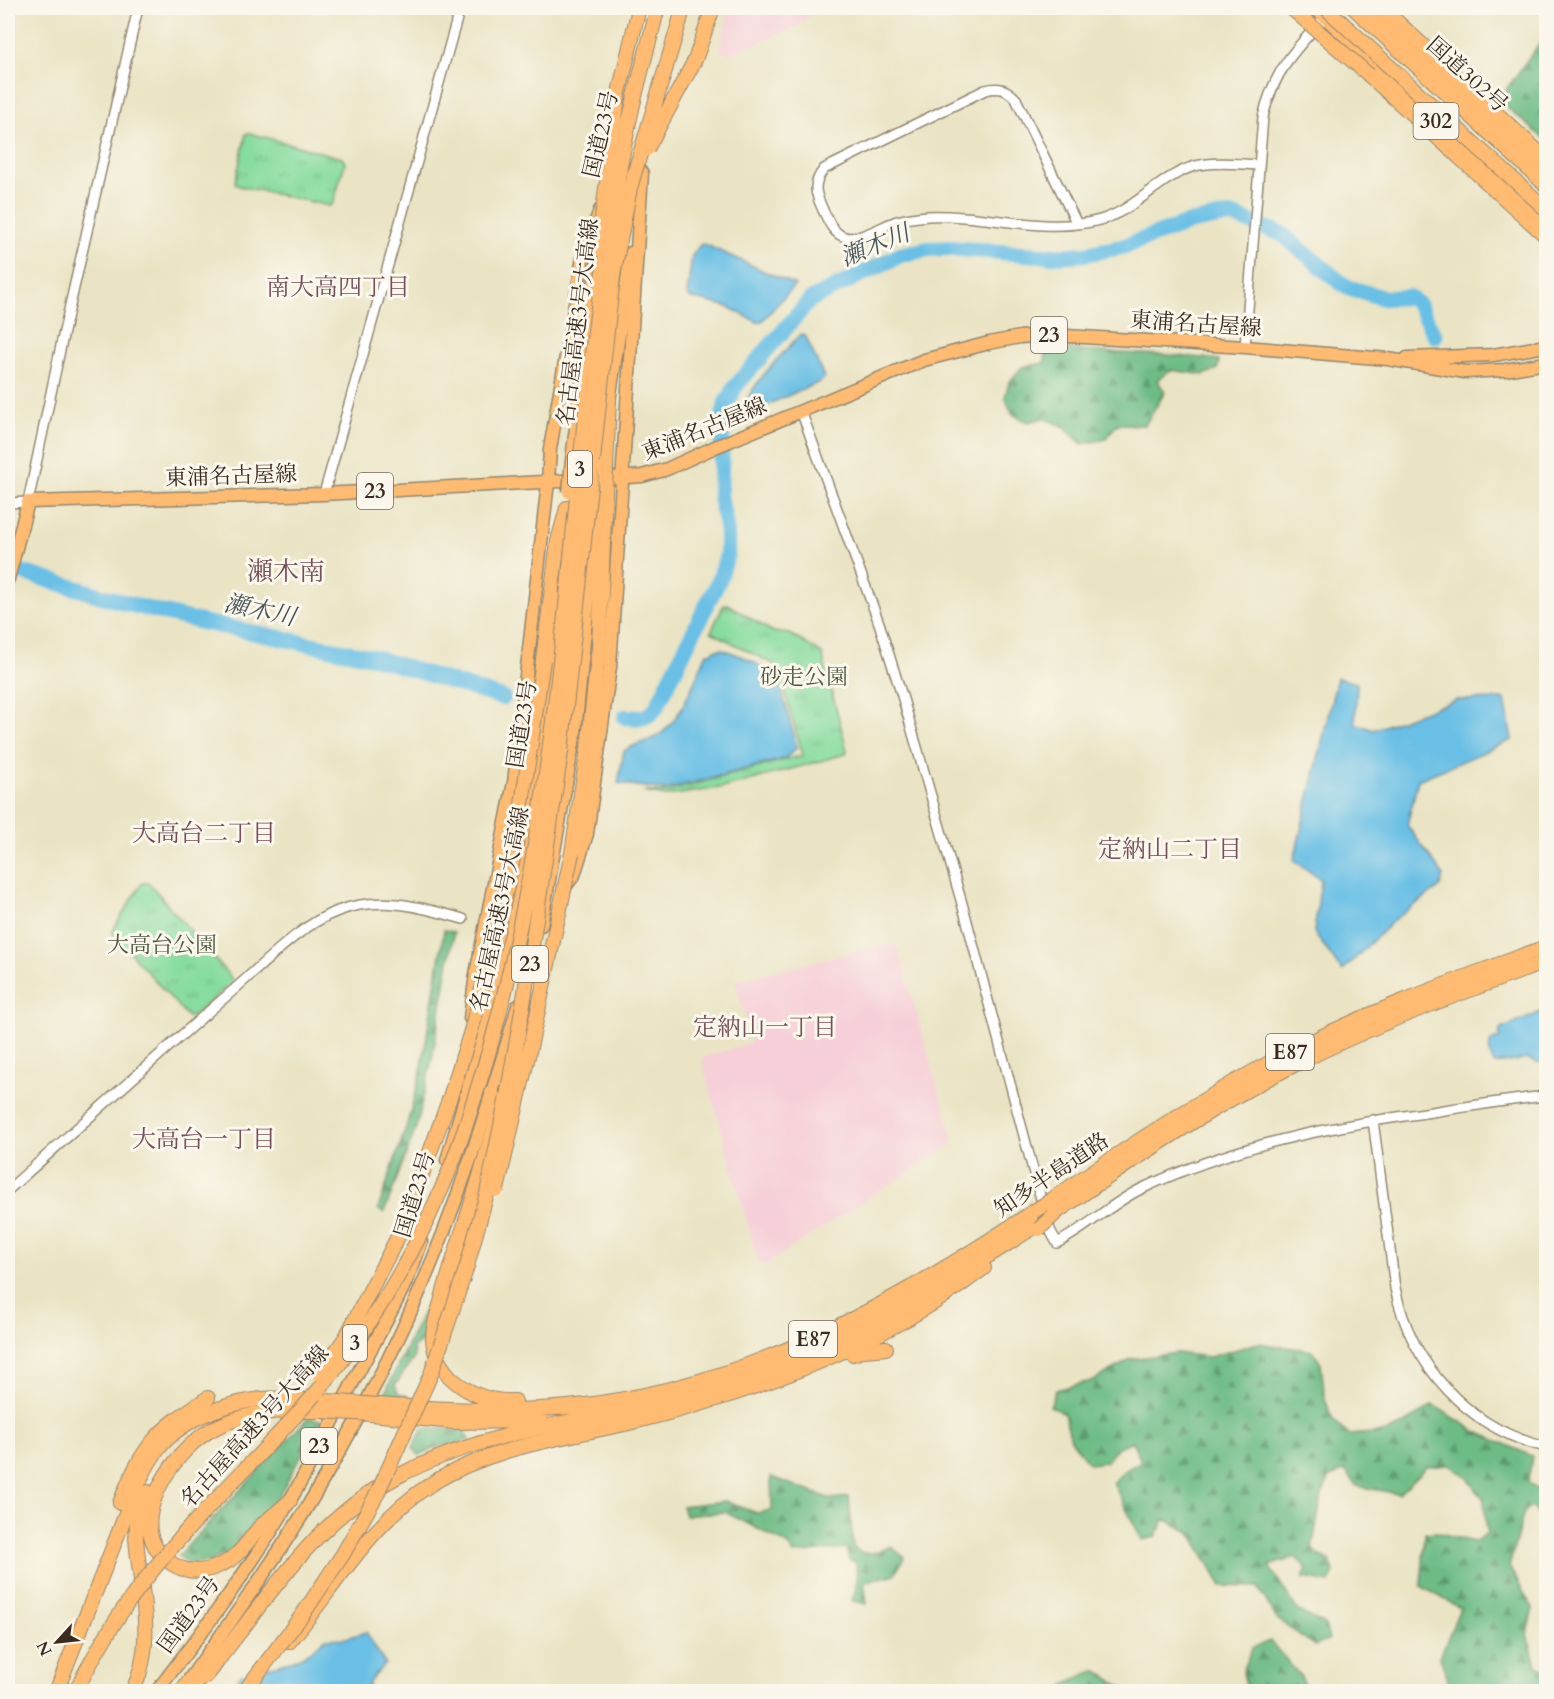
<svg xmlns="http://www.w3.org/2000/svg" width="1554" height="1699" font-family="Cardo,'Noto Serif JP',serif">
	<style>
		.built { fill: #f6cfd8 }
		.forest { fill: url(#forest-firs); stroke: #547352; stroke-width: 1.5 }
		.park { fill: url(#park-tufts); stroke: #61835e; stroke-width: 1.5 }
		.water { fill: #69bfe5; stroke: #527482; stroke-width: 1.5 }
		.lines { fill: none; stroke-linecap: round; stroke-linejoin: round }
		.river { stroke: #69bfe5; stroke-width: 16 }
		.tertiary-casing { stroke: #928771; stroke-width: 12 }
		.primary-casing { stroke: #928771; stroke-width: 15 }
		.trunk-casing { stroke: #928771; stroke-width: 15 }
		.motorway-casing { stroke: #928771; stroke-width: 16 }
		.tertiary { stroke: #fff; stroke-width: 9 }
		.primary { stroke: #febb71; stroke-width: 12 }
		.trunk { stroke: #febb71; stroke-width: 12 }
		.motorway { stroke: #febb71; stroke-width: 14 }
		.trunk-bridge-casing { stroke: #928771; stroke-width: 15; stroke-linecap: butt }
		.motorway-bridge-casing { stroke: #928771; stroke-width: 16; stroke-linecap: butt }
		.trunk-bridge { stroke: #febb71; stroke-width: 12 }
		.motorway-bridge { stroke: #febb71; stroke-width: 14 }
		.labels { text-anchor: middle; stroke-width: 6; stroke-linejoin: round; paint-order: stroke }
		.shield { fill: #fbf7ec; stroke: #75685c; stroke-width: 1.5 }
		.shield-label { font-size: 21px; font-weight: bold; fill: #3b2a1e }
		.street-label { font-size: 22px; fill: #3b2a1e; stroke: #fbf7ec }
		.park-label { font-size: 22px; fill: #4e563e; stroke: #fbf7ec }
		.water-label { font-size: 24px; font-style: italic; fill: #49575a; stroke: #fbf7ec }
		.neighbourhood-label { font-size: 24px; fill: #745058; stroke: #fbf7ec }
		.quarter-label { font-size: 26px; fill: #745058; stroke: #fbf7ec }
	</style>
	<defs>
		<pattern id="forest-firs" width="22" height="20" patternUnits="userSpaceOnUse" patternTransform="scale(1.5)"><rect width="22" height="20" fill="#6dbc86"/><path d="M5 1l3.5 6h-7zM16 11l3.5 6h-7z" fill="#5b996d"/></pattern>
		<pattern id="park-tufts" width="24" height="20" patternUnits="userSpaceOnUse" patternTransform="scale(1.5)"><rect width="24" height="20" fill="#87dc9f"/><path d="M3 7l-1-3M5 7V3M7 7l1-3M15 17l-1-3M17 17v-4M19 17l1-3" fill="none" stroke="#75bd88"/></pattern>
	</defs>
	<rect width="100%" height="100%" fill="#fbf7ec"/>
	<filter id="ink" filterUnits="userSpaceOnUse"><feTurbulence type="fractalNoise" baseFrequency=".0167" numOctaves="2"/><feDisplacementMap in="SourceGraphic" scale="12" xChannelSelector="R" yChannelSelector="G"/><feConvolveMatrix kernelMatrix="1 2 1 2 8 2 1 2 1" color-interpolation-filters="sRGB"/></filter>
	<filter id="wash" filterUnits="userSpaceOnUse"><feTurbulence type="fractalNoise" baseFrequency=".008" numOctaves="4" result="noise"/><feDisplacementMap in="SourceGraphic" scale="24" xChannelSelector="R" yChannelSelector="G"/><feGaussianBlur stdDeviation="1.35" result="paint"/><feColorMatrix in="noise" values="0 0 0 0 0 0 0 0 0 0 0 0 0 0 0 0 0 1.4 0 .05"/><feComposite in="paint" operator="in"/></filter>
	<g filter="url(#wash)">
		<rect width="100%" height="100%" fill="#eae4c4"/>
		<path class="built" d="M730 8H811L809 17 796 27 731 54 719 50Z
			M891 943 897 946 953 1139 951 1145 766 1264H762L758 1261 702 1061 704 1057 752 1042 735 981Z"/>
		<path class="forest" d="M1546 37V140L1498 100C1515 79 1528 56 1546 37Z
			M1048 347C1105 355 1163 352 1219 360L1218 369 1204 375 1171 370 1157 380 1165 392 1145 425 1117 424 1106 439 1082 444 1063 426 1043 418 1028 422 1012 414 1005 397 1009 382 1022 367 1044 363Z
			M444 930 454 932 432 1059 416 1128 384 1213 378 1209 406 1128 421 1072Z
			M424 1310 430 1315 426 1338 413 1348 414 1358 395 1385 398 1393 409 1396 410 1400 383 1397Z
			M1258 1343 1313 1351 1321 1364 1325 1399 1333 1420 1349 1435 1386 1432 1401 1426 1433 1405 1477 1432 1532 1456 1528 1483 1538 1490 1546 1487V1531L1533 1507 1524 1511 1509 1567 1533 1608 1527 1634 1536 1665 1546 1670V1691L1457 1692 1451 1688 1440 1657 1460 1608 1421 1586 1425 1533 1436 1532 1474 1542 1487 1533 1484 1500 1467 1477 1449 1465 1427 1467 1399 1494 1357 1486 1345 1470 1330 1477 1322 1495 1312 1548 1317 1554 1330 1561 1334 1572 1329 1583 1303 1578 1307 1568 1295 1557 1269 1566 1298 1611 1325 1625 1329 1639 1315 1646 1277 1619 1258 1587 1222 1586 1190 1532 1164 1519 1156 1537 1142 1540 1113 1483 1123 1472 1141 1461 1132 1441 1118 1447 1106 1462 1089 1464 1071 1440 1064 1413 1050 1406 1056 1390 1095 1380 1131 1359 1177 1353 1210 1357Z
			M308 1418 321 1420 273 1506 230 1552 210 1562 189 1563 178 1556Z
			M423 1428 464 1430 469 1440 440 1446 419 1455 413 1448Z
			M771 1477 831 1499 849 1497 853 1547C865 1558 878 1552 891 1546L904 1558 895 1574 864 1582 867 1604 852 1601 857 1584 856 1562 849 1560 846 1548 794 1554 787 1544 725 1512 685 1516 682 1506 725 1501 757 1513 772 1510Z
			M1270 1641 1301 1677 1308 1691H1247L1243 1672 1252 1648Z
			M1096 1670 1128 1691H1060L1066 1683Z"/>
		<path class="park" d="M249 133 342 158 345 163 333 204 329 206 239 186 235 183 246 134Z
			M727 604 773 632 790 634 822 654 847 750 846 754 726 787 666 796 643 792H666L803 755 777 666 711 632 723 606Z
			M142 883H149L232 979V982L192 1017H188L113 934V930Z"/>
		<path class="water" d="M704 244 795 285 762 321 757 322 726 306 690 298 687 294 692 256 700 245Z
			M801 334 805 335 824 377 822 381 762 407 759 403 745 409C745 390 787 349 801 334Z
			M722 649C743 657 763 662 774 683L779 682 797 747 787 757 780 760 665 790 618 783 624 751C634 744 647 742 658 736 682 720 695 678 707 653H711L715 650Z
			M1337 678 1357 683 1355 723 1373 730 1456 700 1505 699 1512 740 1418 780 1407 825 1443 875 1440 887 1394 920 1342 971 1314 932 1321 880 1294 860Z
			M1546 1010V1061L1537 1063 1527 1059 1495 1064C1490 1059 1488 1047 1491 1041L1501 1037 1499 1033 1501 1029Z
			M366 1632 385 1664 375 1674 368 1684 373 1691 226 1692 234 1686 240 1675 294 1660 309 1652 325 1639 346 1638Z"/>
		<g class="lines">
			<path class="river" d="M8 568 136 606 197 621 377 658 503 698
				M625 717C639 718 647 720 656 708L720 578 727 555V532L720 496 723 417 726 402 731 397 734 388 810 300 900 255 928 249 948 248 1053 256 1085 254 1122 247 1188 223 1219 217 1233 216 1282 234 1341 283 1350 288 1384 298 1409 297 1418 304 1435 336"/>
		</g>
	</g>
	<g filter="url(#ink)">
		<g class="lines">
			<g class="tertiary-casing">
				<path id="tertiary" d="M1077 224 1016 99C1006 88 999 87 985 90L824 169C812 184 815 193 823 210 828 220 833 234 845 237 860 241 882 226 897 221 907 218 917 217 928 216 985 213 1044 235 1100 220 1136 210 1160 176 1195 166 1215 161 1238 164 1258 165
					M1245 347 1263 117C1274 70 1296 48 1328 14
					M801 411 879 623 903 699 965 914 1036 1181 1050 1230 1057 1243C1087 1228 1110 1204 1141 1189 1232 1146 1326 1127 1425 1113 1465 1107 1506 1100 1546 1096
					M324 494 460 8
					M8 503 28 502 63 336 138 8
					M1373 1120 1395 1288C1411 1365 1468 1429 1546 1447
					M8 1190C82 1124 155 1058 230 993 262 966 299 925 338 911 380 895 422 907 463 919"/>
			</g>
			<g class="primary-casing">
				<path id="primary" d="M1407 358 1493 355 1546 346
					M597 479 642 476 667 469 715 447 924 360 989 343 1020 337 1051 335 1245 347 1388 359 1465 372 1505 370 1546 363
					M8 579 28 502 324 494 580 480"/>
			</g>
			<g class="trunk-casing">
				<path id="trunk" d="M1315 8 1546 224
					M1363 8 1460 97 1546 171
					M608 408 631 253
					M571 469 589 316 601 241
					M565 887 574 875 587 834 610 667 642 173
					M541 925 575 732 599 490
					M470 1018 476 974 514 782 548 482 550 449 583 257 600 210
					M447 1160 487 1023 519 868 543 723 557 598
					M181 1691C226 1628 272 1565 312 1499 343 1447 372 1393 398 1339 449 1232 485 1119 518 1006
					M156 1692C203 1631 250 1569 289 1502 314 1460 335 1416 358 1373 380 1331 407 1288 421 1242"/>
			</g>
			<g class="motorway-casing">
				<path id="motorway" d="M1354 8 1546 185
					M1382 8 1546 159
					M680 20 683 8
					M1369 75 1546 236
					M606 467 609 398
					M543 660 558 541 567 508
					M572 853 588 748 599 647 605 491
					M492 1093C494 1100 498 1108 497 1115 495 1129 489 1142 486 1155 473 1202 456 1248 443 1295 440 1308 432 1325 433 1339 436 1380 478 1403 515 1401
					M1054 1198C1130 1145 1208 1094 1290 1052 1372 1010 1460 979 1546 947
					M1058 1211C1134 1159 1212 1106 1294 1065 1375 1023 1461 993 1546 962
					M853 1354 864 1350 886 1348
					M378 1405C441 1409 505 1413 568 1407 743 1390 890 1306 1033 1212
					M371 1414 454 1422 541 1421
					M290 1501C280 1510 269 1518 259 1528 247 1542 238 1558 220 1565 207 1572 189 1573 176 1566 121 1536 163 1466 199 1438 211 1428 229 1421 244 1417 269 1410 295 1411 321 1411
					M120 1503C143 1445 156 1431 208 1398
					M289 1642C334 1588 370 1523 431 1484 492 1446 565 1438 633 1422 757 1392 883 1346 984 1268
					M180 1691C188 1687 199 1682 206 1676 212 1670 217 1662 221 1656 235 1639 248 1621 261 1604 301 1552 341 1505 400 1475 496 1425 607 1420 710 1390 829 1357 934 1291 1037 1225
					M56 1692 131 1501C138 1484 145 1467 156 1452 179 1420 224 1403 262 1399 280 1397 308 1401 327 1401
					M132 1692C157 1643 140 1590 136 1538L137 1524 148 1492"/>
			</g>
			<use href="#tertiary" class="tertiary"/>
			<use href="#primary" class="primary"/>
			<use href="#trunk" class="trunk"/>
			<use href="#motorway" class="motorway"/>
			<g class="trunk-bridge-casing">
				<path id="trunk-bridge" d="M569 492 571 469"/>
			</g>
			<g class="motorway-bridge-casing">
				<path id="motorway-bridge" d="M1291 8 1369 75
					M1326 8 1427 101 1546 209
					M647 149 695 60 713 8
					M598 249 618 97 639 8
					M605 491 606 467
					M497 1190 531 1043 572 853
					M1033 1212 1054 1198
					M1039 1229 1058 1211
					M320 1374 346 1337 403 1227 450 1097 471 1031 498 928 516 845 543 660
					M327 1401 378 1405
					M321 1411 371 1414
					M75 1692C92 1659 110 1627 132 1597 186 1523 256 1462 316 1393 366 1334 406 1269 437 1199 454 1163 466 1125 478 1087 549 864 562 630 587 399 597 308 609 217 628 127 636 88 647 50 657 11
					M244 1692 303 1614 343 1554 377 1494 431 1374 467 1266 487 1193 507 1096 524 999 561 752 613 276 630 188 680 20"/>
			</g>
			<use href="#trunk-bridge" class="trunk-bridge"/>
			<use href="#motorway-bridge" class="motorway-bridge"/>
		</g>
	</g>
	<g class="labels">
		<g class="shield">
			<rect x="1413.5" y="103" width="45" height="36" rx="4.5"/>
			<rect x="1031" y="317" width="36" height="36" rx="4.5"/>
			<rect x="568" y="451" width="24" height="36" rx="4.5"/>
			<rect x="357" y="473" width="36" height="36" rx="4.5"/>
			<rect x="512" y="946" width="36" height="36" rx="4.5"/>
			<rect x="1266" y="1034" width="48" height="36" rx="4.5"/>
			<rect x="789" y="1321" width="48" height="36" rx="4.5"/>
			<rect x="343" y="1325" width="24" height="36" rx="4.5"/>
			<rect x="301" y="1428" width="36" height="36" rx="4.5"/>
		</g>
		<g class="shield-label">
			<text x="1436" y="128">302</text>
			<text x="1049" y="342">23</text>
			<text x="580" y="476">3</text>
			<text x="375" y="498">23</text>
			<text x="530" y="971">23</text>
			<text x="1290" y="1059">E87</text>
			<text x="813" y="1346">E87</text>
			<text x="355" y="1350">3</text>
			<text x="319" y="1453">23</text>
		</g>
		<g class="street-label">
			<text transform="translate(1468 74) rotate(42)" y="8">国道302号</text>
			<text transform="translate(600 134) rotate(-77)" y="8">国道23号</text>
			<text transform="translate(577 322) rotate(-83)" y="8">名古屋高速3号大高線</text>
			<text transform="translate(1196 323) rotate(4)" y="8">東浦名古屋線</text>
			<text transform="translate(704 428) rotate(-22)" y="8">東浦名古屋線</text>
			<text transform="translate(231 475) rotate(-2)" y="8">東浦名古屋線</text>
			<text transform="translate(521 724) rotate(-81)" y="8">国道23号</text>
			<text transform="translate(499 909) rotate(-78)" y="8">名古屋高速3号大高線</text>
			<text transform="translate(1051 1174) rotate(-34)" y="8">知多半島道路</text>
			<text transform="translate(414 1194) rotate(-73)" y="8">国道23号</text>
			<text transform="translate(254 1426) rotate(-48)" y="8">名古屋高速3号大高線</text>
			<text transform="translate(188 1614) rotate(-54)" y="8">国道23号</text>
		</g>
		<g class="park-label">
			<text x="804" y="684">砂走公園</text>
			<text x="162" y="952">大高台公園</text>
		</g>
		<g class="water-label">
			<text transform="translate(875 245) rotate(-22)" y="8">瀬木川</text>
			<text transform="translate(260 610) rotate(12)" y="8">瀬木川</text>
		</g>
		<g class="neighbourhood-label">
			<text x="338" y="295">南大高四丁目</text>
			<text x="204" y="841">大高台二丁目</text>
			<text x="1170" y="857">定納山二丁目</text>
			<text x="765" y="1035">定納山一丁目</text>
			<text x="204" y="1147">大高台一丁目</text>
		</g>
		<g class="quarter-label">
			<text x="286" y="580">瀬木南</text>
		</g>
	</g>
	<rect width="1554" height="1699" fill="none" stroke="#fbf7ec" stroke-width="30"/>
	<g transform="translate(57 1642) rotate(243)" stroke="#fbf7ec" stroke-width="4.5" paint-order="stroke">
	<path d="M0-4.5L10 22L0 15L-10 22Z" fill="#3b2a1e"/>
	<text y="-9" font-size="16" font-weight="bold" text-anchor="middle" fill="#3b2a1e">N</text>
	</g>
</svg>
